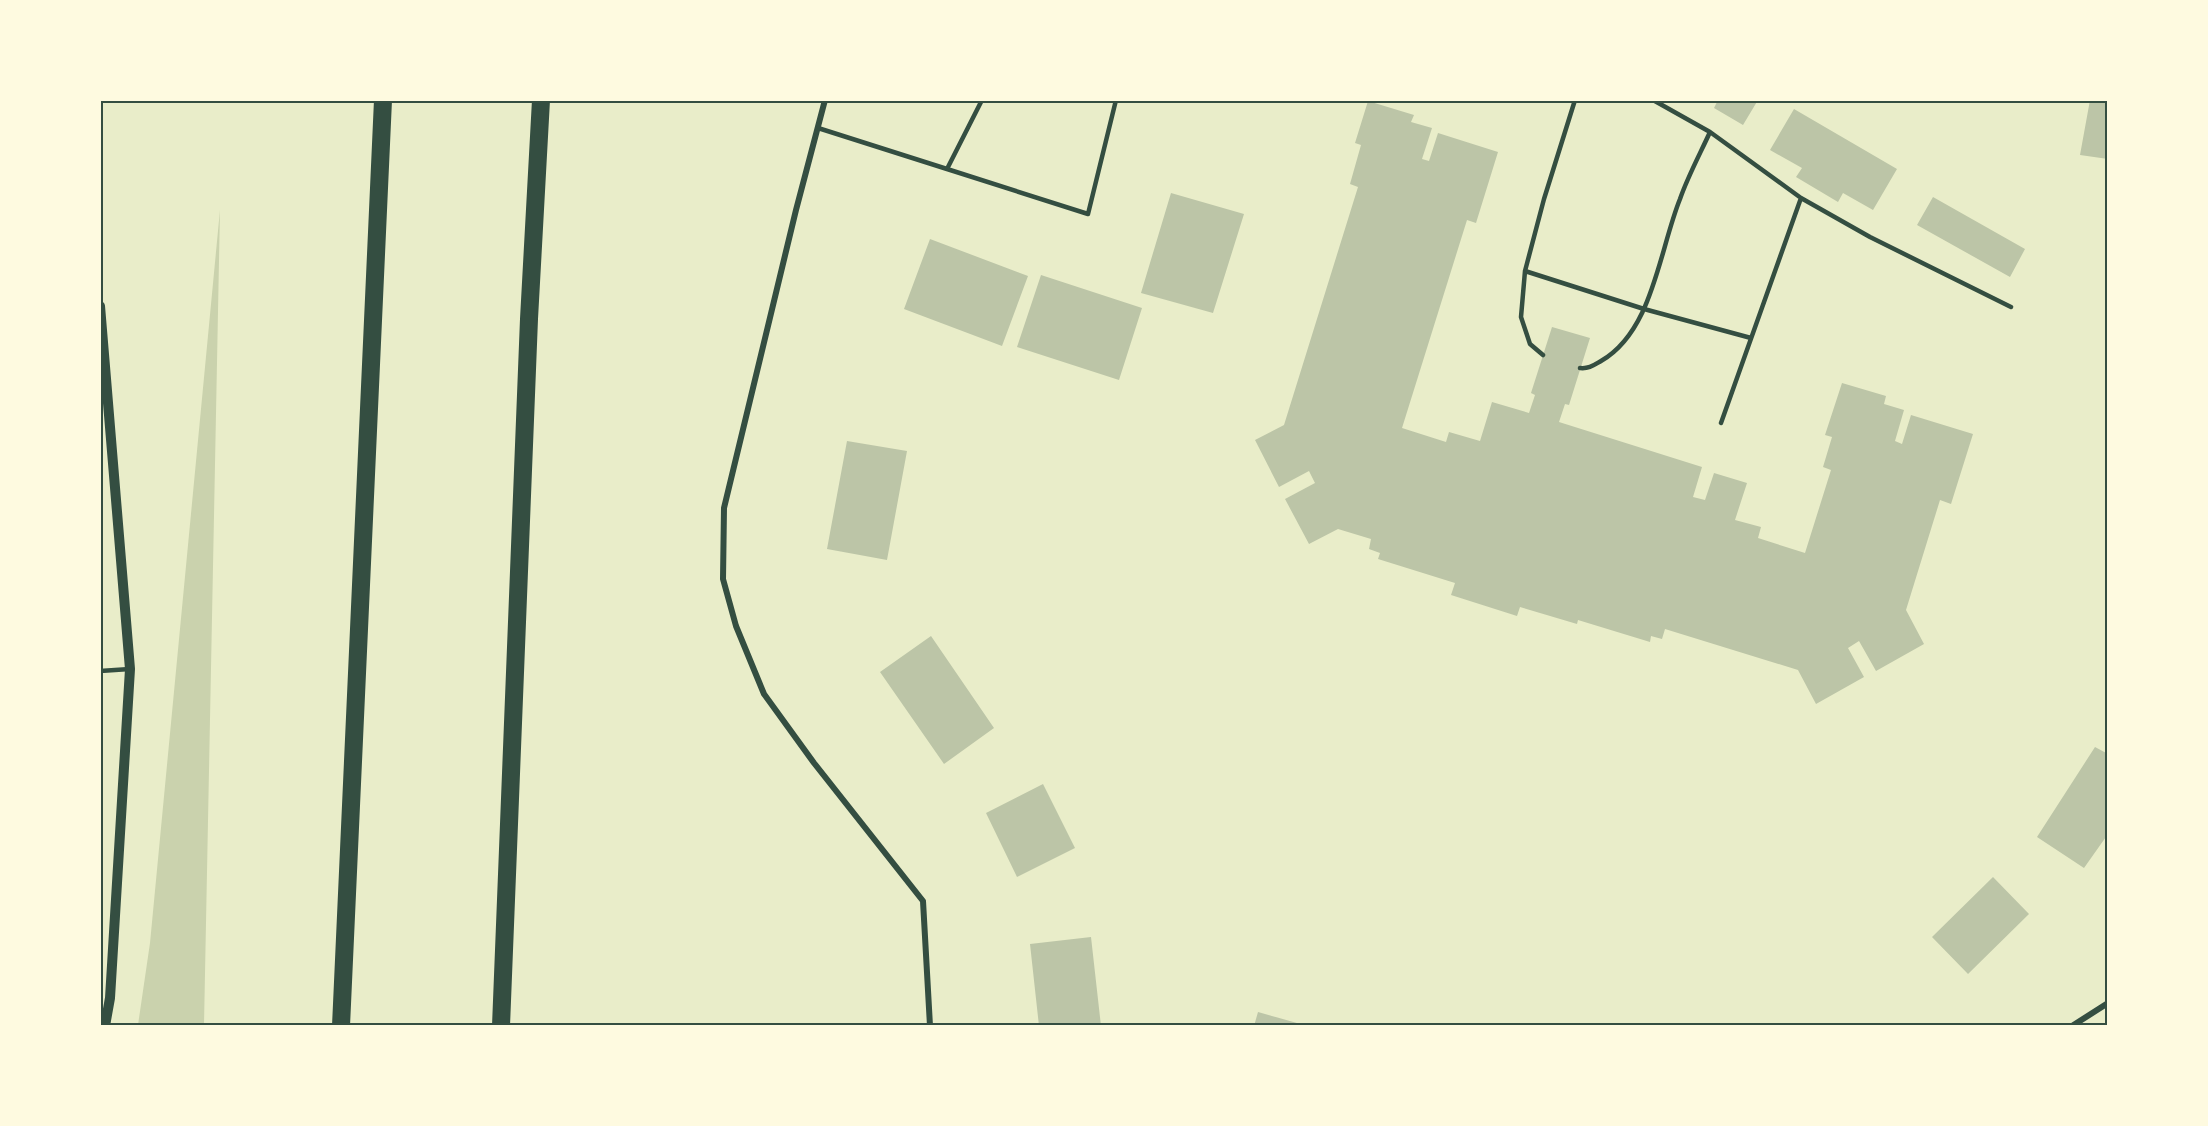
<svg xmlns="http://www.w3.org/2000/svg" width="2208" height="1126" font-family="'DejaVu Sans',sans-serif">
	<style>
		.green { fill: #cad2ad }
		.building { fill: #bcc5a7 }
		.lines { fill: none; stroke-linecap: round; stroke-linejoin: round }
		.service { stroke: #344e41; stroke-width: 4.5 }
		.minor { stroke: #344e41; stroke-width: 6 }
		.tertiary { stroke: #344e41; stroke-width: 10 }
		.motorway { stroke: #344e41; stroke-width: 18 }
		.neatline { fill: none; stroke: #344e41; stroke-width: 2 }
	</style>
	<rect width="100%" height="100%" fill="#e9edc9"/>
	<path class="green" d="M220 210 204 1025H138L150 943Z"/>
	<path class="building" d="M1718 100H1758L1743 125 1714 108Z
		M2090 100H2108V159L2080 155Z
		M1368 101 1414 115 1411 122 1432 128 1422 159 1429 161 1438 133 1498 152 1476 223 1467 220 1402 428 1446 442 1449 432 1480 441 1492 402 1529 413 1535 395 1531 393 1552 327 1590 338 1569 405 1565 404 1559 422 1702 467 1693 497 1705 500 1714 473 1747 483 1735 520 1761 527 1758 538 1805 553 1831 470 1823 467 1832 437 1825 435 1842 383 1886 396 1884 404 1904 410 1895 441 1902 444 1911 415 1973 434 1951 504 1940 500 1906 610 1924 644 1876 671 1859 641 1848 648 1864 677 1816 704 1798 670 1665 629 1662 639 1651 636 1650 642 1578 620 1577 624 1520 607 1517 616 1451 595 1455 583 1378 559 1380 553 1369 549 1371 539 1338 529 1309 544 1285 499 1315 483 1309 471 1279 487 1255 440 1284 425 1358 187 1350 184 1361 145 1355 143Z
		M1794 109 1897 169 1873 210 1843 193 1838 202 1796 177 1802 168 1770 150Z
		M1171 193 1244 214 1213 313 1141 293Z
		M1933 197 2025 249 2010 277 1917 225Z
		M930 239 1028 276 1002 346 904 309Z
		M1041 275 1142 308 1119 380 1017 347Z
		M847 441 907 451 887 560 827 549Z
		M931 636 994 728 944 764 880 672Z
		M2095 747 2108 754V834L2084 868 2037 837Z
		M1043 784 1075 848 1017 877 986 813Z
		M1993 877 2029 914 1968 974 1932 937Z
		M1091 937 1101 1026H1039L1030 944Z
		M1258 1012 1304 1025V1026H1254Z"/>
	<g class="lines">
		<path class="service" d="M1653 100 1710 132 1801 198 1870 237 2011 307
			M818 128 947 169 982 100
			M947 169 1088 214 1116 100
			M1525 271 1644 309 1751 338
			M1543 355 1530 344 1521 317 1525 271 1544 199 1575 100
			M1580 368C1589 369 1594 365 1601 361 1653 331 1659 251 1680 199 1688 176 1700 154 1710 132
			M1721 423 1801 198
			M100 671 130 669"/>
		<path class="minor" d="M825 100 796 210 724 508 723 579 736 626 764 694 814 763 923 901 930 1026
			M2072 1026 2108 1003"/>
		<path class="tertiary" d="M100 306 130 669 110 998 105 1026"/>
		<path class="motorway" d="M341 1026 383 100
			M501 1026 529 319 541 100"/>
	</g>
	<rect width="2208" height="1126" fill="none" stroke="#fefae0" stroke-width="204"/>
	<rect x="102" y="102" width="2004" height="922" class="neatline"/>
</svg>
